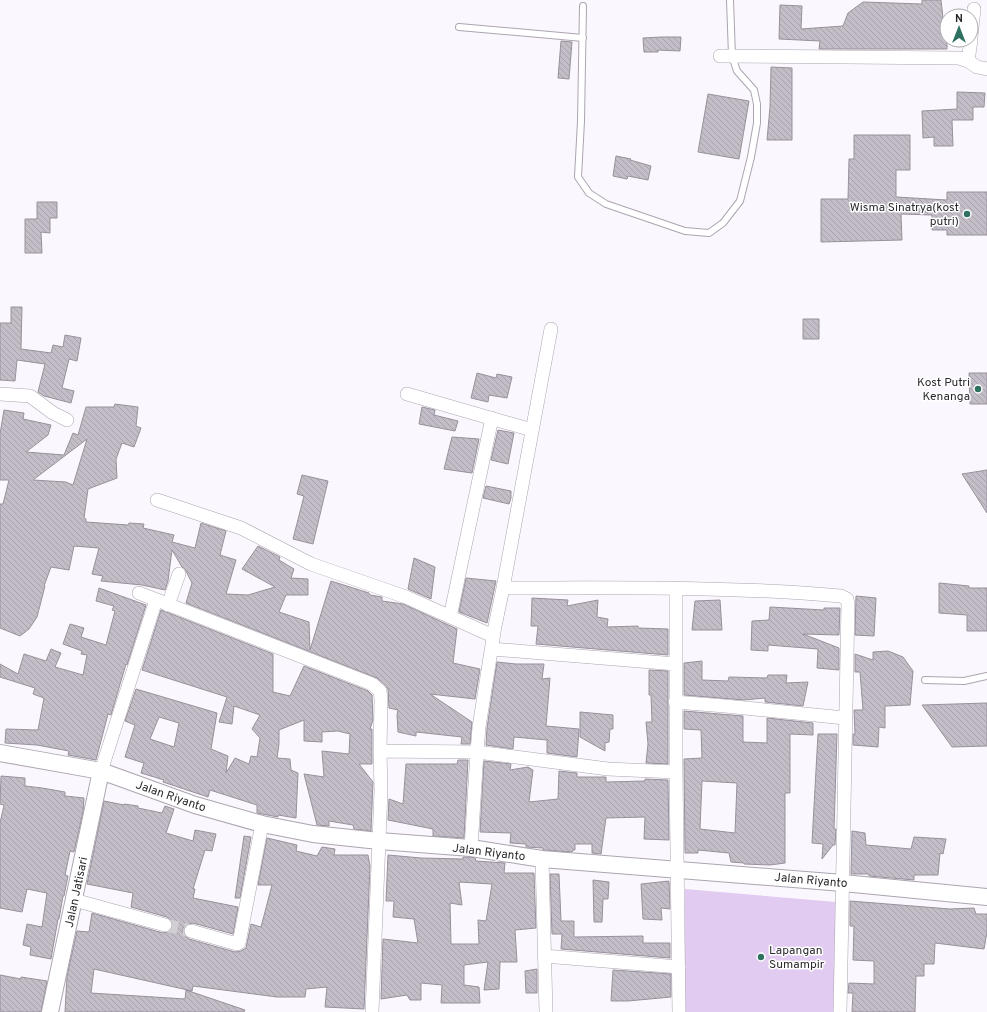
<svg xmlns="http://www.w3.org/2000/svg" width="987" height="1012" font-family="Overpass,sans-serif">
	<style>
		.pitch { fill: #e1cbf1 }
		.building { fill: url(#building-back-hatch); stroke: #98919c; fill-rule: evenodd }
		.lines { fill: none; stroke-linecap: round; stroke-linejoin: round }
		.minor-tunnel { stroke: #d1ced4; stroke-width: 13; stroke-dasharray: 13 6; stroke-linecap: butt }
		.service-casing { stroke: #aca5b0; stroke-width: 8 }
		.minor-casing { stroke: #aca5b0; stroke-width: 14 }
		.tertiary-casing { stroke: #aca5b0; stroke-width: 18 }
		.service { stroke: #fff; stroke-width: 6 }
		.minor { stroke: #fff; stroke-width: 13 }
		.tertiary { stroke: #fff; stroke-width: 16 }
		.poi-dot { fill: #2f7161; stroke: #fff; stroke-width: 1.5 }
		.labels { text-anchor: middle; stroke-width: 3; stroke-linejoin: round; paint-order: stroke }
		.poi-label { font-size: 12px; fill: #2b292d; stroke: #fff; text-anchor: end }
		.street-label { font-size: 12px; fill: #2b292d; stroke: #fff }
	</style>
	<defs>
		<pattern id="building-back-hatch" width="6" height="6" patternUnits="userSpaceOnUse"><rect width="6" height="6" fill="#c3bdc8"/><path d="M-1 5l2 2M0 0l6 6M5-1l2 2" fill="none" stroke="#a8a2ac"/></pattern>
	</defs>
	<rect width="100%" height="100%" fill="#fbf7fe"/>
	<path class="pitch" d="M685 889 836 902V1012H685Z"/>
	<path class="building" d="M922 0H941L944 27H947V49H819L820 41 779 39 780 5 802 6 801 29 843 26 848 13 863 2 922 4Z
		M662 37H681L680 51 658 50V52H644L643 38Z
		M561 41 572 42 569 79 558 78Z
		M771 67 792 68V140H767L770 107Z
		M957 92 985 93 984 107H973V120H952L953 146H934V137L923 138 922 111 957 109Z
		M708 94 749 101 739 159 698 152Z
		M854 135H910V170H896V197L947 200V192H987V235H947V230H932V215L901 214 902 240 821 242V199H848L849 159H854Z
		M616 156 631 159 630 160 651 166 648 180 628 176 627 179 613 176Z
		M37 202H57V218H50V233L41 232 42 253H25V219H37Z
		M11 307H22L21 349 51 353 53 345 63 347 65 335 81 338 77 361 69 359 62 388 74 391 71 403 44 396 38 392 45 364 17 360 15 381 0 380V323H11Z
		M803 319H819V339H803Z
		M477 373 496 378 497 374 512 377 507 398 489 395 488 402 471 398Z
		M969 373H987V404H970Z
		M115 404 138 407 136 426 141 428 134 447 122 443 116 459 117 478 88 489 84 518 86 519V522L128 525 129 523 144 524 143 528 174 535 172 542 195 548 201 523 226 531 220 555 236 560 226 594 248 595 275 587 242 569 258 546 280 557 279 560 294 569 291 578 308 579V595H286L279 612 309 622 310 650 331 581 369 593 370 595 382 597V601L403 604 457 629 453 663 480 669 475 699 430 694 472 722 470 744H461L462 737 416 732V736L398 732 397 715 398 710 389 708 388 689 385 685 377 678 186 603 192 583 185 569 182 567 172 550 168 581 165 590 142 585 101 581 103 576 92 574 99 548 74 546 69 570 51 567 44 586H45L37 617 29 629 20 636 0 628V504H3L9 480H0V434L4 410 24 413 23 419 51 425 48 435 26 452 64 455 73 433 78 435 86 407H114ZM87 439 73 485 66 482 33 480Z
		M422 407 435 410 434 415 458 421 455 431 419 424Z
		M498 430 514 433 508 464 491 460Z
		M452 437 479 439 472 473 444 469Z
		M987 470V513L962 474Z
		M302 475 328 481 313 544 293 539 304 496 297 494Z
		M486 486 511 491V498L509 504 483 498Z
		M414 558 435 567 431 599 408 589Z
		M466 578 496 581 487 623 459 612Z
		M939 583 969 586V588H987V631H967V615L939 613Z
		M99 588 146 605 127 665 126 664 111 715 108 714 96 760 68 755 69 751 37 745 5 743 6 729 38 730 44 698 33 694 35 688 0 677V664L18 674 24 654 46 661 51 649 61 653 55 667 83 675 87 655 81 654 82 651 63 644 70 624 84 628 81 637 106 645 115 611 112 610 114 606 96 601Z
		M856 596 876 598 874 636 855 635Z
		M532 598 568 600 567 606 598 600 597 617 608 619 607 627 638 626V628L668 629V655L536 644 538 626H531Z
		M720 600 722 630H692L695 601Z
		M770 607 824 610V608H840L839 635 803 634 839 648V670L817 668 818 649 768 645V651L751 650 752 621 769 620Z
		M161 610 273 654V692L290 696 304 666 368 691 372 695 373 720 370 729H372V764H359L373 782 371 831 354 829 353 825 329 821V826L317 825 304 774 324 777 322 751 349 754 350 734 338 731 322 732V742L304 741V720L279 730V744L277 758 290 759 291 770 298 773 296 818 278 815V817L257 813V805L210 790 208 797 163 782 164 780 141 773 144 763 125 757 135 725 125 721 136 689 217 713 211 749 228 756 226 773 235 758 249 764 251 756 257 757 260 738 252 729 260 715 234 706 232 724 219 722 227 697 142 670ZM159 717 179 723 174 747 150 739Z
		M888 651 903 657 913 671 910 705 885 706V728L879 727 878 747 853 745V734H855L854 710H863L860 672H855V654L873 660V652Z
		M702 661V680L728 681 729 677 767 678 768 675H787L786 683 808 682 803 706 765 702V698L744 700 684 695V663Z
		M497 662 516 664H544L542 679 550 678 546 726 579 729 577 757 547 753V740L514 737 513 749 486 745 487 728Z
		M649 670 668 671V764L646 763 648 744 646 722H652L651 695H649Z
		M987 703V746L952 747 922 705Z
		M684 711 743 716V742L767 743V718L813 723V735L790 734V793H785V863L770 865 744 864V863L731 862 729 853 698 850V853H685L684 759 702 758 701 730 684 729ZM702 781 737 783 735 833 700 829Z
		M580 712 613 715V729H610L609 742 605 743V751L580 737Z
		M818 734H837L834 829H836L835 845H833L822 859 823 844 812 843Z
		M458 760H468L464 838 433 836V829L388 820 389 799 403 804 406 764H457Z
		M484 761 511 764 510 770 528 767 533 770 529 802 558 799 559 771 577 773V777H606V782L645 781V779L668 780 669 840 644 839 645 817 606 818 601 854 592 853V844H575V850H573L572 852 543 850V848L526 847V844L510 843 511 833 480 832Z
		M1 776 25 778V786L42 788 65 792V796L84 798 83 812 74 852 70 851 65 875 68 876 64 896H63L59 919H58L51 959 30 955 31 947 23 945 27 924 42 927 47 893 27 889 22 912 0 908V823L4 805 0 804Z
		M104 801 124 805V804L138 806V808L162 813 165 806 174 809 166 833 193 841 195 830 216 834 212 851 205 850 193 889H195L193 898 238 907 233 934 193 923 186 925 183 928V933L185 936 189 939 235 952 241 951 246 948 251 924 261 927 272 885H258L267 838 297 845 296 851 317 856 322 847 335 849 334 855H368L370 866 364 1009 325 1007 327 987 306 989 305 997H277L193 986 192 991 94 969 91 993 185 999 186 990 245 1010 244 1012H65L67 976 77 931 89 932 92 913 163 933 170 931 173 927 171 920 167 917 131 907 133 893 87 884Z
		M852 831 865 833 866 845 911 849 914 837 946 839 943 854 940 853 938 875H914V880L869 876V874H851Z
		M244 836 251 837 240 898H235Z
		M388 855 421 858 463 859V857H470L475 858 476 861 505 863 504 873H534L536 928 515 930 517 962H500L499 989 484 990 488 962 464 965V985L479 987 480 1003H441L442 985 421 983V1000H410L407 995 381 999 383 939 418 943 414 919 393 917 394 901H386ZM459 882 492 884 486 921 478 920 479 944H451L450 903 462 905Z
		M550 874H559L561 921H574V937L643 936V943H670V958L561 949 562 934H552Z
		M593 880 609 882 608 899H603L602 922H594Z
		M669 881 670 909 661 908 662 920 643 919 641 884Z
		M850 901 950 909 974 908 976 914H987V932L984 949 935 943 934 964H924V976H916L915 1012H852L853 993H848L849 983 874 984V961L853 960 854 926H850Z
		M537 969V993H526L525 971Z
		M613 970 671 974V997L628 1001H611Z
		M0 975 21 979V977L47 981 41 1012H0Z"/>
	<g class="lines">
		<path class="minor-tunnel" d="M165 925 191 931"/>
		<g class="service-casing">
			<path id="service" d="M583 6 581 121 578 177 589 193 606 204 685 231 709 233 723 223 740 201 751 157 757 123V104L754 90 737 71 732 56 730 0
				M459 27 583 38
				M925 680 964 681 987 676"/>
		</g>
		<g class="minor-casing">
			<path id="minor" d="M971 37 974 9
				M720 56 959 58 968 61 977 67 987 69
				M968 61 971 40
				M0 394 30 396 53 413 67 420
				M407 394 532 430
				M157 500 241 528 311 564 406 597 493 636
				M503 588 551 329
				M676 589V772L679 1012
				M139 593 372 684 380 691 381 699 380 751 381 791 372 1012
				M168 605 179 574
				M450 617 492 418
				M492 649 676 664
				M675 702 725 706 845 718
				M380 751 477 752 608 769 676 772
				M101 771 156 600
				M471 848 477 752 479 727 495 626 503 588C615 588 729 586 841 596L847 599 848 604 840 1012
				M542 859 546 1012
				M74 900 165 925
				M191 931 237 944 239 943 262 824
				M544 956 679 967"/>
		</g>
		<g class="tertiary-casing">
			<path id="tertiary" d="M0 753 101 771 195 805 262 824 313 834 379 841 471 848 542 859 843 883 987 897
				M50 1012 101 771"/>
		</g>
		<use href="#service" class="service"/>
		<use href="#minor" class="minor"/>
		<use href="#tertiary" class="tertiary"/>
	</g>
	<g class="poi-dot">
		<circle cx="967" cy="214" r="4"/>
		<circle cx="978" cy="389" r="4"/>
		<circle cx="761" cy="957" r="4"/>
	</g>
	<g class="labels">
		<g class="poi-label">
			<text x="959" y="211">Wisma Sinatrya(kost<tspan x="959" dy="14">putri)</tspan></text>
			<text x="970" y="386">Kost Putri<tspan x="970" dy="14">Kenanga</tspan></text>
			<text x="769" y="954" text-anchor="start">Lapangan<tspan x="769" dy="14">Sumampir</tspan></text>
		</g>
		<g class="street-label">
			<text transform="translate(171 796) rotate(19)" y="4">Jalan Riyanto</text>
			<text transform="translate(489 852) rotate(7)" y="4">Jalan Riyanto</text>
			<text transform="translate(811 880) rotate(5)" y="4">Jalan Riyanto</text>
			<text transform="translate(76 892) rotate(-78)" y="4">Jalan Jatisari</text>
		</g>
	</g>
	<g transform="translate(959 28)"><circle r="19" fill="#ffffff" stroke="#aaa9ab"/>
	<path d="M0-3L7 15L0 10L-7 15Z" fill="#2f7161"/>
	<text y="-6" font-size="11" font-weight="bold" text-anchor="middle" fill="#2b292d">N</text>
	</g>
</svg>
